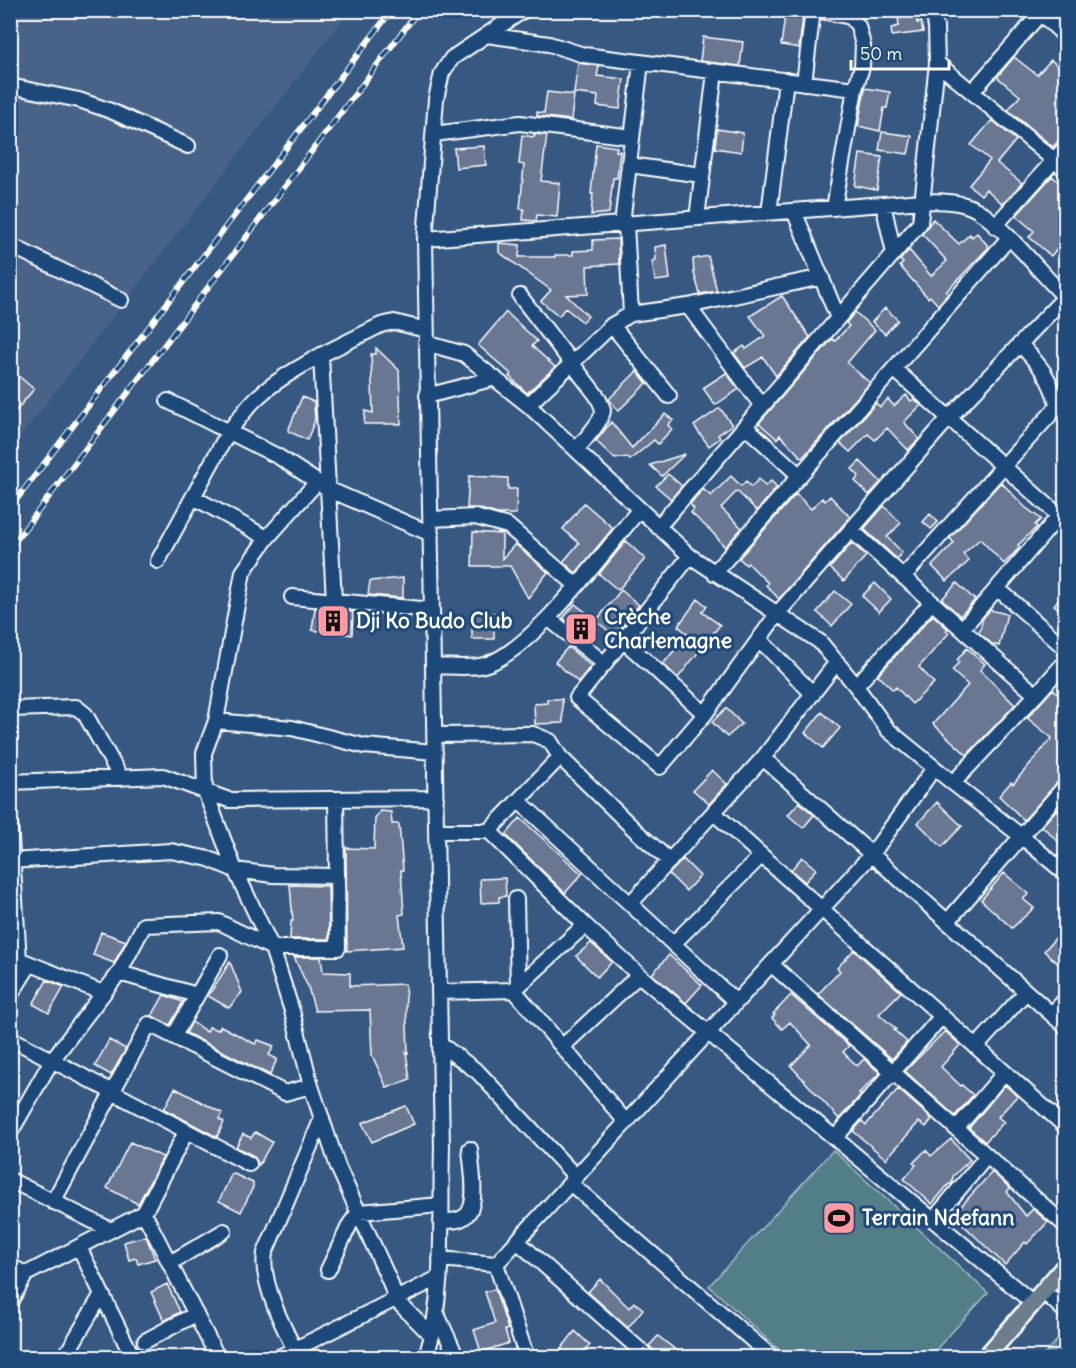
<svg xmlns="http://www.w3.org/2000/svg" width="1076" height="1368" font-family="Delius,sans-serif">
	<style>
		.built { fill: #4a6488 }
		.green { fill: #517e87; stroke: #a8bec3; stroke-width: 1.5 }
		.building { fill: #6b7792; stroke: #fff; stroke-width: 1.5 }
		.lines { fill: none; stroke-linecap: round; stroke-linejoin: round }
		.minor-casing { stroke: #fff; stroke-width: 18 }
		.major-casing { stroke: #fff; stroke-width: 21 }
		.minor { stroke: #1f4a7a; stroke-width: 14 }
		.major { stroke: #6c7d8c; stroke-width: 16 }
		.rail-casing { stroke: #fff; stroke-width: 6 }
		.rail { stroke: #1f4a7a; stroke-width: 4; stroke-dasharray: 11; stroke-linecap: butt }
		.labels { text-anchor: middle; stroke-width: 6; stroke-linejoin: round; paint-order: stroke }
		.poi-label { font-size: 21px; font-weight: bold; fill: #fff; stroke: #1f4a7a; text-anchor: start }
	</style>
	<rect width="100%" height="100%" fill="#365881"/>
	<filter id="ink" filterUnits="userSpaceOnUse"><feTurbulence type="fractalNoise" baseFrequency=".0167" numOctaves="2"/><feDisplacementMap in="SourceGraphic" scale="12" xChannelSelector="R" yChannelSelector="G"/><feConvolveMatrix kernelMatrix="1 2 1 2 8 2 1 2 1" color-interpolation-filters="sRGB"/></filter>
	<g filter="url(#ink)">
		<path class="built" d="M11 11H349L11 449Z"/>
		<path class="green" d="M833 1150 988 1293 929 1357H787L709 1286Z
			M1056 1341 1065 1349V1357H1042Z"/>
		<path class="building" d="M916 13 917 23 921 22 923 32 892 36 891 28 899 26 898 16Z
			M785 16 803 18 799 48 781 45Z
			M703 37 743 42 740 66 700 61Z
			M1014 57 1037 75 1051 60 1065 72V133L1053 147 1008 110 1020 96 997 77Z
			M578 63 599 66 597 76 624 79 620 109 597 106 598 96 574 93Z
			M865 88 890 92 887 108H884L880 131 858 126Z
			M547 92 574 95 571 120 537 116V112L544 113Z
			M992 120 1016 140 997 163 1022 183 1003 204 986 189 981 195 969 185 990 160 971 145Z
			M717 129 743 133 741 152 715 148Z
			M882 132 912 136 908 154 879 150Z
			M534 134 547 135 541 181 560 183 557 217 537 215 536 221 523 220 524 209H520L524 165 519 164 522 135 534 137Z
			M596 144 617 147 616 151H620L617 178H613L609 213 591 215 593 194H591Z
			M484 146 486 165 456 168 454 148Z
			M860 154 882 157 877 190 855 186Z
			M1052 176 1065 188V212L1059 220 1065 226V239L1051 256 1029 237 1034 231 1016 216Z
			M933 219 959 244 970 234 972 237 977 233 989 247 946 292 948 294 938 305 930 296 928 298 900 266 903 263 900 260 909 250 931 276 947 261 922 234Z
			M618 239 619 264 587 266 588 294 566 295 588 316 583 322 565 308 559 316 541 301 551 290 499 252V243L520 245 519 257H555V255H573V251L593 250V240Z
			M666 245 670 279 655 281 652 261 656 260 655 247Z
			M708 256 717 291 700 294 694 273 693 259Z
			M782 296 810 337 776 376 763 357 745 368 734 353 744 346 746 349 765 336 750 316Z
			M885 308 898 320 885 334 872 322Z
			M506 312 537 341 532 346 555 367 527 393 509 376 511 374 478 345Z
			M855 312 875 330 847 363 870 383 802 458 780 435 777 439 759 423 832 339 835 341 849 326 846 323Z
			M376 348 399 370 401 424H364L365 411 373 413 371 354H376Z
			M10 369 34 389 10 418Z
			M637 371 647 383 618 411 609 399Z
			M726 373 739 389 715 405 703 388Z
			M906 395 911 401 914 399 921 405 904 422 919 439 908 450 887 428 875 440 868 434 850 452 840 443 876 403 880 407 888 399 894 406Z
			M302 397 314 402 315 420 307 440 288 431Z
			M720 408 732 425 718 435 720 438 709 446 694 426Z
			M665 414 673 420 668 425 672 429 658 444 654 440 630 460 627 457 615 459 596 441 611 422 632 448Z
			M685 454 662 476 650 465Z
			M860 461 881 482 869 495 855 481 859 476 852 469Z
			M668 474 682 486 671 499 656 486Z
			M469 476 508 478V489H517L516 514H497L477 508H467Z
			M731 476 741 486 746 481 751 487 759 479 765 486 771 481 777 487 757 511 737 491 721 508 742 528 725 547 712 532 691 513 694 509 690 504 703 489 711 496Z
			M1001 482 1025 507 1041 519 1035 525 1037 527 1018 545 1020 547 1004 564 980 539 963 554 969 561 947 581 932 566 954 543 950 538Z
			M796 494 811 509 822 498 825 501 830 496 850 517 779 599 766 585 768 583 748 563 746 565 739 558Z
			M584 503 613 528 576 573 563 562 579 543 563 529Z
			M884 506 901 523 887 537 902 552 897 559 864 529Z
			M930 514 938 522 931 529 923 522Z
			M473 532 502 534V559L515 544 548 572 528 598 510 566H472Z
			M626 541 645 559 618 590 599 574Z
			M852 543 866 556 844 581 830 568Z
			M403 578V598L368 595 370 581Z
			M875 583 891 599 879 612 862 596Z
			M957 583 975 600 960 616 942 599Z
			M621 590 639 605 615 636 596 621Z
			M835 591 851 604 832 626 817 612Z
			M1065 591V615L1054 605Z
			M698 599 707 606 702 612 720 625 678 678 663 664 688 634 678 626Z
			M575 604 596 620 584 636 563 618Z
			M315 608 353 612 352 635 312 630Z
			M990 610 1007 614 999 646 992 644 979 633 983 618Z
			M472 613H494V639H472Z
			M933 615 948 629 946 631 949 633 919 667 934 683 912 704 896 687 893 690 878 675Z
			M568 647 591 666 578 682 555 662Z
			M967 648 985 664 980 670 1015 705 967 755 933 724 968 685 952 671 959 662 957 660Z
			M1053 689 1065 700V774L1024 820 999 796 1011 782 1013 784 1052 738 1027 718Z
			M547 699H562L563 723 535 724 534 704 547 703Z
			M726 708 742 724 727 737 712 722Z
			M822 712 840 728 823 748 805 733Z
			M712 770 727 784 709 804 693 790Z
			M799 802 814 815 803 828 788 815Z
			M937 802 962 826 942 847 918 823Z
			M1065 805V848L1042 826 1057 809 1059 812Z
			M380 811 391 812 392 824H399L403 870H401L404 914 399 915 403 947 347 951 346 848 374 849 375 818Z
			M520 818 582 874 565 893 506 835Z
			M802 857 816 869 805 882 791 870Z
			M683 859 700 876 686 891 669 874Z
			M1004 873 1029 894 1023 899 1034 908 1012 928 981 900Z
			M505 878 506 896 499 897V902L481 903 480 879Z
			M290 885 328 886 329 939H290L291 921H293Z
			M1065 927V970L1044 951Z
			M101 932 126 941 114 963 93 955Z
			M591 943 612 962 597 977 576 956Z
			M854 950 901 992 879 1014 896 1029 894 1030 907 1042 892 1059 818 994 840 971 837 968Z
			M669 955 702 985 686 1003 652 974Z
			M294 957H321L323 972 350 973V986L405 984 407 1024 408 1053 406 1052 410 1079 387 1088 372 1055 370 1010 315 1011 308 987Z
			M230 962 242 992 229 1008 208 996Z
			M47 980 64 987 49 1013 33 1004Z
			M164 995 183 1002 170 1025 152 1016Z
			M791 995 849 1046 843 1052 857 1066 864 1059 880 1073 859 1093 861 1095 839 1119 791 1066 811 1045 790 1022 782 1029 772 1018 775 1015 773 1014Z
			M192 1022 207 1032 209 1027 218 1030 221 1026 255 1044 258 1040 274 1046 269 1055 277 1059 270 1075 186 1033Z
			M945 1031 960 1045 941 1067 961 1086 962 1085 973 1095 955 1116 905 1071Z
			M109 1040 126 1049 111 1075 95 1066Z
			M1005 1085 1017 1096 998 1117 1004 1122 985 1142 969 1128Z
			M175 1088 222 1113 219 1119 224 1122 217 1137 164 1109Z
			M898 1089 932 1119 926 1127 919 1122 886 1159 853 1131 862 1121 866 1125Z
			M406 1106 414 1124 372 1142 362 1123Z
			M255 1132 272 1142 259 1165 254 1156 236 1147 243 1134 251 1138Z
			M951 1139 970 1160 953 1176 952 1184H949L932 1204 904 1179 916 1165 913 1163 926 1150 931 1156Z
			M130 1142 163 1157 138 1204 107 1188Z
			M992 1172 1010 1188 1007 1192 1026 1216 1033 1209 1048 1222 1027 1244 1025 1242 1005 1265 953 1215Z
			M232 1173 253 1183V1187L241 1212 219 1201Z
			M146 1236 155 1259 138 1264 136 1258 129 1260 124 1242Z
			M600 1279 629 1308 634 1302 643 1309 628 1328 588 1292Z
			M167 1284 180 1312 164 1321 151 1292Z
			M495 1289 508 1329 505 1330 509 1343 481 1352 474 1330 495 1323 485 1292Z
			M575 1331 590 1345 585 1350 594 1358H554Z
			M658 1336 677 1351 672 1358H658L655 1352 649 1346Z"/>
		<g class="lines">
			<g class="minor-casing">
				<path id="minor" d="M816 10 851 17 858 26 863 45 862 67 855 89 834 208
					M1037 10 1066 37
					M487 35 549 44 584 55 855 89
					M937 63 1066 170
					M804 83 813 10
					M10 86 79 100 111 111 188 146
					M972 92 1040 14
					M434 134 520 123 632 137
					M629 165 702 175
					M883 204 894 253
					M794 211 838 318
					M769 213 786 80
					M697 218 715 72
					M622 224 641 62
					M626 224 631 314
					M995 226 1066 147
					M425 239 923 201C940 201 962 201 977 210 1008 230 1039 272 1066 298
					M10 245 121 300
					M520 296 597 396C599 400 602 405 603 410 603 421 583 441 576 450
					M688 306 762 406
					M612 325 669 396
					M426 343 464 354 528 405 690 556 820 642 856 686 888 730 953 783 1021 836 1066 874
					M894 369 1066 522
					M427 396 495 378
					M168 401 279 457 328 489 431 534
					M528 405 612 325 631 314 688 306 822 277
					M745 426 800 476
					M317 482 267 538 243 572 216 721 204 753 205 791 235 870 272 948 292 1011 311 1086 338 1167 390 1282 396 1300 432 1336
					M193 497 267 538
					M431 519 475 517 508 526 576 585
					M658 527 920 223 937 63 936 27 933 10
					M851 530 1036 695
					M690 556 577 698 660 767 705 714 778 613 949 418 1065 297
					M158 561 229 431C239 419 248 405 260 395 278 379 300 367 321 355
					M714 573 1009 238
					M903 577 1058 406C1050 377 1041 367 1021 345
					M997 588 1066 649
					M292 597 432 610
					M334 601 321 355 381 325 394 322 426 330
					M548 618 605 664
					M962 629 1059 516
					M759 639 813 694
					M624 641 705 714
					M433 666C449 666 469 669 484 665 531 653 606 549 639 510
					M856 686 932 602
					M10 709 76 707 85 714 121 778
					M216 721 292 728 364 746 435 752
					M435 735 533 734 550 741 560 757 489 831
					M560 757 637 832 670 861
					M763 758 1066 1027
					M10 782 163 776 229 800 436 798
					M953 783 1036 695 1066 661
					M519 801 736 1002
					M714 813 1066 1127
					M10 823 19 960
					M436 831H489L585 925 639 975 1033 1303
					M10 861 171 851 209 859 235 870 273 875 337 876
					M516 899 518 987
					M630 904 763 758 837 662
					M947 922 1066 785
					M673 944 761 856
					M11 956 103 993
					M771 964 1066 1226
					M119 973 197 995
					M514 990 626 1122
					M439 992 514 990 585 925
					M10 996 30 964
					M1052 1014 1066 999
					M174 1036 220 955
					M10 1038 249 1164
					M440 1044 478 1072 576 1177
					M562 1047 639 975
					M976 1047 1026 992
					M956 1129 1004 1073
					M10 1133 52 1060 119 973 144 925 219 922 272 948H338L336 799
					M835 1138 942 1016
					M10 1180 111 1230
					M570 1183 773 1358
					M53 1202 149 1024 285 1093 311 1086
					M144 1213 218 1358
					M933 1220 987 1156
					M441 1221C448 1221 457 1222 464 1217 480 1207 471 1166 470 1149
					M517 1241 649 1358
					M79 1247 133 1358
					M440 1259 496 1264
					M170 1263 224 1231
					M496 1264 872 854 934 768
					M496 1264 527 1358
					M10 1266 26 1274
					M328 1270 350 1224 359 1212 441 1205
					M1043 1291 1066 1312
					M10 1302 26 1274 144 1213 186 1132
					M436 1312 457 1358
					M145 1341 196 1314
					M64 1358 102 1294
					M277 1358 438 1278
					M299 1358C285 1331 260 1283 265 1253L322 1118
					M426 1358C446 1291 440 1216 442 1147L425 239 436 99 442 73 452 58 524 10"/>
			</g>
			<g class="major-casing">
				<path id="major" d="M985 1358 1066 1265"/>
			</g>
			<use href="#minor" class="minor"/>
			<use href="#major" class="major"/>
			<g class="rail-casing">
				<path id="rail" d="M10 508 392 10
					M10 548 419 10"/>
			</g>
			<use href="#rail" class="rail"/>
		</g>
	</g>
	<defs>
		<g id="building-square" transform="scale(1.725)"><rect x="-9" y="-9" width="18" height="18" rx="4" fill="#ff9aa2" stroke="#1f4a7a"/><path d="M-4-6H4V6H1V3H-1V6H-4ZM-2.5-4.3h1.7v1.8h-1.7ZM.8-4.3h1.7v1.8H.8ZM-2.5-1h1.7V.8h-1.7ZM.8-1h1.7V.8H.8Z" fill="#111"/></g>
		<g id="stadium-square" transform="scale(1.725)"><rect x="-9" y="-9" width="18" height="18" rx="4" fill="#ff9aa2" stroke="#1f4a7a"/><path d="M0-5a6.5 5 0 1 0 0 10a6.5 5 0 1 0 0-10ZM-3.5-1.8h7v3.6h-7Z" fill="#111"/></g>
	</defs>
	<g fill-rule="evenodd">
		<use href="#building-square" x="333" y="621"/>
		<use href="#building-square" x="581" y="629"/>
		<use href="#stadium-square" x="839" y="1218"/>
	</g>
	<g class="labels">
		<g class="poi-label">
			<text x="604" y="624">Crèche<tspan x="604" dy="24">Charlemagne</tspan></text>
			<text x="356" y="628">Dji Ko Budo Club</text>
			<text x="862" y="1225">Terrain Ndefann</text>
		</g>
	</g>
	<rect width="1076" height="1368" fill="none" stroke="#1f4a7a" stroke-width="36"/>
	<rect x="18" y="18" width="1040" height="1332" fill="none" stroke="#fff" stroke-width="2" filter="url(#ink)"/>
	<path d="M851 60v9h98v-9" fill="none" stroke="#ffffff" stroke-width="3"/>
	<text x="860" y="60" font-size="18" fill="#ffffff" stroke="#1f4a7a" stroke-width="4.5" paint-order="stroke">50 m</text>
</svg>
